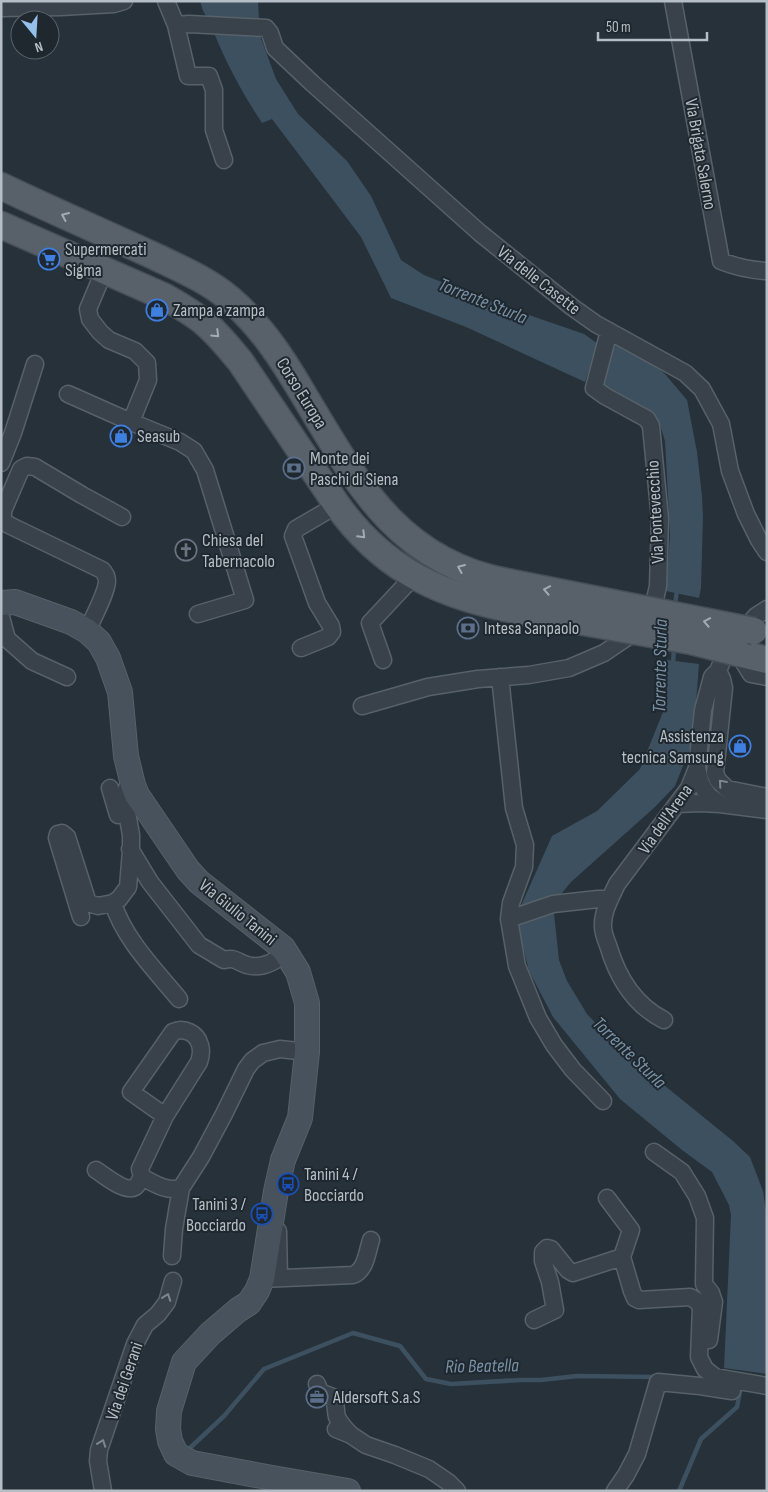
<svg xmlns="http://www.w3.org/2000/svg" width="768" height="1492" font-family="'Sofia Sans Condensed',sans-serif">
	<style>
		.water { fill: #3d5060 }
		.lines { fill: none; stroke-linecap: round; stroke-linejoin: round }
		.stream { stroke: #3d5060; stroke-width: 4.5 }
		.street-casing { stroke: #586068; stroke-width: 19 }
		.secondary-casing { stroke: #586068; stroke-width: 26 }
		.primary-casing { stroke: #464e56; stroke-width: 29 }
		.street { stroke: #39424a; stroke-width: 16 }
		.secondary { stroke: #48525c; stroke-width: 24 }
		.primary { stroke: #58616a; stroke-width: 26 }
		.primary-bridge-casing { stroke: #464e56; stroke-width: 29; stroke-linecap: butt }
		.primary-bridge { stroke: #58616a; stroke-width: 26 }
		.oneway { stroke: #a2abb3 }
		.oneway2 { stroke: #7d868e }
		.labels { text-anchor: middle; stroke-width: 4; stroke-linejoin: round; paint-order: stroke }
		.street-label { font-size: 18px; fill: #b5bdc5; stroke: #1f272f }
		.poi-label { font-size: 18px; fill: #b5bdc5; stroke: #1f272f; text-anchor: start }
		.water-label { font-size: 19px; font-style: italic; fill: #7991a5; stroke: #1f272f }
	</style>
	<rect width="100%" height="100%" fill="#263139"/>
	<path class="water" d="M200 1H258L259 19H208L203 11Z
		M214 33H259L276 79 298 114 347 161 371 196 401 260 424 275 503 306 584 334 598 344 585 382 466 327 391 298 361 237 272 119 262 123C243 94 227 65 214 33Z
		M618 345 644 357 665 374 687 400 697 452 702 496 703 516 701 588 699 598 666 591 670 534 666 459 665 441 660 425 652 412 602 384 613 348Z
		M667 660 699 664 693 741 675 786 655 807 571 882 553 904 559 960 567 981 587 1014 622 1051 733 1141 750 1157 763 1191 767 1218V1374L724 1368 731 1215 729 1205 712 1172 682 1150 620 1099 553 1017 529 971 516 917 552 836 597 811 640 769 667 702Z"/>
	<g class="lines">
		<path class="stream" d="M675 606 677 589
			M673 666 674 646
			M191 1447 224 1416 264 1369 353 1333 400 1346 426 1379 451 1384 521 1380H541L577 1376 657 1377
			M679 1491 701 1439 737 1407 741 1386"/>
		<g class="street-casing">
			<path id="street" d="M166 1 176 25 188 76H209L214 90V130L224 160
				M673 1 721 261C736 267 750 270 766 271
				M1 8 61 7 114 4 124 1
				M176 25 189 24 266 28 270 33 275 48 312 83 480 233 572 307 596 324 685 373 702 389 721 424 730 471 746 514 759 540 767 552
				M68 394 131 422 148 380 147 363 135 351 109 340 100 332 90 319 88 309 104 271
				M131 422 180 442 194 451 205 470 245 600 198 614
				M1 463 13 433 35 364
				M1 617 7 639 32 661 67 677
				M87 631C92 620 107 592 107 581 107 577 105 573 102 570L9 525 3 521V511L21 469 27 466 35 467 82 495 122 517
				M301 648 328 637 332 632 331 626 317 603 293 536 296 529 337 505
				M738 653 751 674 767 677
				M383 660 370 623 414 576
				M718 671 722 679 724 688 715 773 718 780 727 789 767 797
				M500 677 514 808 525 845 524 867 511 903 509 919 517 966 538 1018 554 1045 573 1070 603 1101
				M362 706 428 687 478 679 529 675 569 668 604 653 626 638 649 626 658 586 660 519 651 426 647 419 605 396 594 388 609 331
				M697 768 700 781 704 789 709 796 720 804 767 810
				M110 788 118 815
				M678 804 700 803 720 804
				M130 849 150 882 199 945 224 960C237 957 236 962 247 965 257 968 269 965 277 959
				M113 903C124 939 156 971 179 999
				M81 917 57 838 58 834 62 833 67 837 88 903 98 906 113 903 119 899 128 887 131 851V835L124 796 127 788 133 785
				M509 919 553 904 598 899H610
				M664 1020C634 1005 617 976 608 945 606 940 603 933 603 927 602 912 611 897 617 884L689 788 697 768 703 710 712 677 718 671 725 654 742 632 756 616 767 609
				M165 1116 131 1092 173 1032C184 1027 197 1033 200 1045 202 1051 201 1056 199 1062L165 1116 140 1169 142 1177C155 1184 167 1192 181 1188L201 1157 224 1114 246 1069 252 1061 263 1053 280 1049 307 1052
				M654 1152 682 1172 697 1196 705 1218 704 1284 711 1293 714 1302 709 1340
				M96 1170C104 1175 125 1193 135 1187 138 1185 140 1180 142 1177
				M607 1198 631 1230 622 1257 632 1291 635 1298 639 1300 690 1297 697 1301 701 1307 699 1357 705 1369 715 1377 767 1386
				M278 1231 279 1278
				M172 1256 174 1229 181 1188
				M262 1279 353 1275C366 1270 367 1252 371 1240
				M534 1320 555 1310 550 1282 543 1261V1252L547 1248 551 1249 568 1270 573 1273 622 1257
				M317 1384 320 1392 333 1397C337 1405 335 1410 337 1417 340 1424 346 1430 351 1435
				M336 1429 351 1435 366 1445 395 1455 429 1469 448 1482 457 1491
				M103 1491 98 1461 99 1450 135 1344 145 1325 158 1314 167 1302 173 1281
				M615 1491 626 1475 637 1454 658 1382 700 1386 732 1391"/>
		</g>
		<g class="secondary-casing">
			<path id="secondary" d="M1 603 15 602 71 622 87 631 99 642 108 658 120 692 126 756 133 785 137 795 188 870 199 882 283 948 298 972 307 1003V1052L300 1118 283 1160 276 1191 262 1279 257 1291 249 1303 238 1310 210 1334 184 1362 169 1411 168 1429 170 1441 176 1454 192 1463 272 1478 348 1491"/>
		</g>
		<g class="primary-casing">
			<path id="primary" d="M1 186C51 210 102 232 152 255 179 268 208 280 231 300 261 326 282 358 302 392 355 480 397 562 507 582
				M1 225 165 297C179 305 193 313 205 323 218 334 229 348 240 361L337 505C380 565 433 593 505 608
				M738 653 767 660"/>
		</g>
		<use href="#street" class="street"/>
		<use href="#secondary" class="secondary"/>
		<use href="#primary" class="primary"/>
		<g class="primary-bridge-casing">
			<path id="primary-bridge" d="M507 582 754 631
				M505 608 691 641 738 653"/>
		</g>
		<use href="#primary-bridge" class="primary-bridge"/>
	</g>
	<defs><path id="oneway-chevron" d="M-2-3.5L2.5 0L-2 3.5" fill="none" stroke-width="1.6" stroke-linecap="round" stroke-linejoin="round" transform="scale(1.25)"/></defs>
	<g class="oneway">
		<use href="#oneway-chevron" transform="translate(65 216) rotate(-156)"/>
		<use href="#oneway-chevron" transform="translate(216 334) rotate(44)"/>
		<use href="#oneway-chevron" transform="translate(362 535) rotate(45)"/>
		<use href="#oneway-chevron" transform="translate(461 568) rotate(-157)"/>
		<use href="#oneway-chevron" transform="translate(547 590) rotate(-169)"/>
		<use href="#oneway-chevron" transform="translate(707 622) rotate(-169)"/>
	</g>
	<g class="oneway2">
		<use href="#oneway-chevron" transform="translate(722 783) rotate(-131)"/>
		<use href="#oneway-chevron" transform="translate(167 1297) rotate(-70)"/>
		<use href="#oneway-chevron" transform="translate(102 1443) rotate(-70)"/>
	</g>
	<defs>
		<g id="supermarket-ring" transform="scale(1.125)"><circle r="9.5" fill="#1f272f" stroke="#3f7fe0" stroke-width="1.5"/><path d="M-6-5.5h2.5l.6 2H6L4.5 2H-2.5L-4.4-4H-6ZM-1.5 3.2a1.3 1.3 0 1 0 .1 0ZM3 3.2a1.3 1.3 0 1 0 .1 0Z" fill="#3f7fe0"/></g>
		<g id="shop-ring" transform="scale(1.125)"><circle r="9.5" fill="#1f272f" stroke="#3f7fe0" stroke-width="1.5"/><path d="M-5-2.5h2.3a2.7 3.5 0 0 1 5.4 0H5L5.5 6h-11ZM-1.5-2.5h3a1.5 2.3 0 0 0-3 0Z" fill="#3f7fe0"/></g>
		<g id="bank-ring" transform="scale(1.125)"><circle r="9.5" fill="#1f272f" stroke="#5c6f8a" stroke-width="1.5"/><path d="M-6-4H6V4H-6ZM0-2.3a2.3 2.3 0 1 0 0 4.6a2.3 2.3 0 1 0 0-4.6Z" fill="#5c6f8a"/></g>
		<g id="church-ring" transform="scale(1.125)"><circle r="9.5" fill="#1f272f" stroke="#6b7280" stroke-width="1.5"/><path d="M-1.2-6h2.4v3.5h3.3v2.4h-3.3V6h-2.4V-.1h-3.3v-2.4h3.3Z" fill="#6b7280"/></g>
		<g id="bus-ring" transform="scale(1.125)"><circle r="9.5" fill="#1f272f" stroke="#1a4fb4" stroke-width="1.5"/><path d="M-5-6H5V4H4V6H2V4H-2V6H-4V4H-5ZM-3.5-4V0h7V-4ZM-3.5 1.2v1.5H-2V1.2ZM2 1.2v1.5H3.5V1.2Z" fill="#1a4fb4"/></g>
		<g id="office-ring" transform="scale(1.125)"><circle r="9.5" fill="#1f272f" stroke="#5c6f8a" stroke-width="1.5"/><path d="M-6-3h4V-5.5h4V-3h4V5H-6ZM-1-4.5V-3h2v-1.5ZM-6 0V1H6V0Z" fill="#5c6f8a"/></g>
	</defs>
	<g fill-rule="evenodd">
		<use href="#supermarket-ring" x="49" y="259"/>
		<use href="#shop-ring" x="157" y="310"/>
		<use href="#shop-ring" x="121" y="436"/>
		<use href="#bank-ring" x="294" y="468"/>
		<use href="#church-ring" x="186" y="550"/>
		<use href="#bank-ring" x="468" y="628"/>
		<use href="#shop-ring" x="740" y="746"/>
		<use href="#bus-ring" x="288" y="1184"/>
		<use href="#bus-ring" x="262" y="1214"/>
		<use href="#office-ring" x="317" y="1397"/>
	</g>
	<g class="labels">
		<g class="street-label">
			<text transform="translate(701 154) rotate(80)" y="6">Via Brigata Salerno</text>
			<text transform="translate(539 280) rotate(38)" y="6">Via delle Casette</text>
			<text transform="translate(302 393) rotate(58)" y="6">Corso Europa</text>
			<text transform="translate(655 512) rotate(-93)" y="6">Via Pontevecchio</text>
			<text transform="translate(665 819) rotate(-55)" y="6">Via dell'Arena</text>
			<text transform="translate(238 912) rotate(39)" y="6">Via Giulio Tanini</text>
			<text transform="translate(124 1381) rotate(-71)" y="6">Via dei Gerani</text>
		</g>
		<g class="poi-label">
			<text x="65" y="255">Supermercati<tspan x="65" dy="21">Sigma</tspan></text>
			<text x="173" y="316">Zampa a zampa</text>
			<text x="137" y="442">Seasub</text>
			<text x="310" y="464">Monte dei<tspan x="310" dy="21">Paschi di Siena</tspan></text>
			<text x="202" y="546">Chiesa del<tspan x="202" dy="21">Tabernacolo</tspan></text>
			<text x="484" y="634">Intesa Sanpaolo</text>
			<text x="724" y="742" text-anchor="end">Assistenza<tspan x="724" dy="21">tecnica Samsung</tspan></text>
			<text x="304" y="1180">Tanini 4 /<tspan x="304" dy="21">Bocciardo</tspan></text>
			<text x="246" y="1210" text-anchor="end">Tanini 3 /<tspan x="246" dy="21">Bocciardo</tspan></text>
			<text x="333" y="1403">Aldersoft S.a.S</text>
		</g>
		<g class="water-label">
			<text transform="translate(483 300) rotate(22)" y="7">Torrente Sturla</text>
			<text transform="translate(659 666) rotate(-89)" y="7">Torrente Sturla</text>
			<text transform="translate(630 1052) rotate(44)" y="7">Torrente Sturla</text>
			<text transform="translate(482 1365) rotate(-1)" y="7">Rio Beatella</text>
		</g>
	</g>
	<rect width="768" height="1492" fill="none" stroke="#b5bdc5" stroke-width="5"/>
	<g transform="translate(35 35) rotate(162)"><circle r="24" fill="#1f272f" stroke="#5b636b"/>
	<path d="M0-4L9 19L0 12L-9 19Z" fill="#95c0eb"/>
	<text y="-8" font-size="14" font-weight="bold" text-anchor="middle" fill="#b5bdc5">N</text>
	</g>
	<path d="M598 32v8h109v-8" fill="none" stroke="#b5bdc5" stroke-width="2.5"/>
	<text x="606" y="32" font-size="15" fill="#b5bdc5" stroke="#1f272f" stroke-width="4" paint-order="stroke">50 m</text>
</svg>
